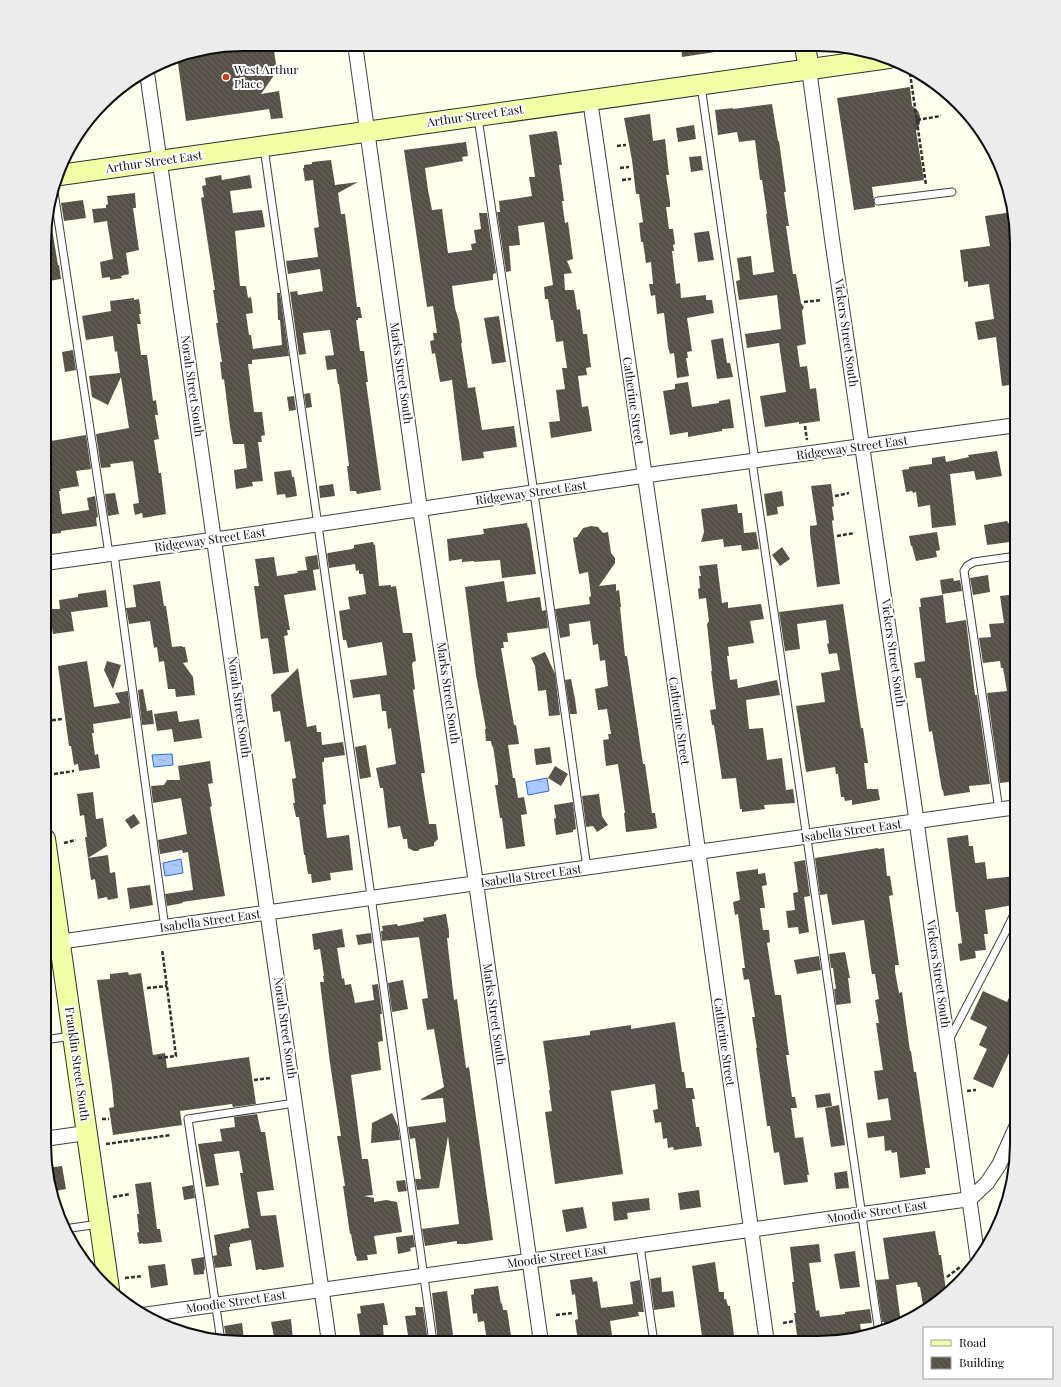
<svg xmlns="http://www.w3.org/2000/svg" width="1061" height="1387" font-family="'Playfair Display',serif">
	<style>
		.water { fill: url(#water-ripples); stroke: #2b68da }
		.building { fill: url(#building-back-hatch) }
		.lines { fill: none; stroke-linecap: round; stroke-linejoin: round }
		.lane-casing { stroke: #404040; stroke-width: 9 }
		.street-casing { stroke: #404040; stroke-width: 16 }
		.secondary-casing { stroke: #2f2f2f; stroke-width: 22 }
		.path { stroke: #2f2f2f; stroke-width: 2.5; stroke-dasharray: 4 2; stroke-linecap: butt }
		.lane { stroke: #fff; stroke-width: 7 }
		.street { stroke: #fff; stroke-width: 14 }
		.secondary { stroke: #f2ffa7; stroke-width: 20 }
		.poi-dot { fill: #ca3d18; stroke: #fff; stroke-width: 1.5 }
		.labels { text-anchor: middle; stroke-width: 4; stroke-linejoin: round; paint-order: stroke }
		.poi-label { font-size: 12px; fill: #0d0d0d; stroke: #fff; text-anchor: start }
		.street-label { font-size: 12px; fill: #0d0d0d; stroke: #fff }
		.rim { fill: none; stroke: #0d0d0d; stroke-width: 2 }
	</style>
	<defs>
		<pattern id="water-ripples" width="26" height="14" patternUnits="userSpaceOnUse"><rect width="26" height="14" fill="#abc9fc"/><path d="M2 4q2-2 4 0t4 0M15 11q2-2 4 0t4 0" fill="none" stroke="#92abd7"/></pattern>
		<pattern id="building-back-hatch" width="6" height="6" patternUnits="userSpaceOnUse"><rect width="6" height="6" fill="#565148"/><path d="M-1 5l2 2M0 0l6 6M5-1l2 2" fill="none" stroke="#69655e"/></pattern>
	</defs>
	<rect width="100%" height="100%" fill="#feffec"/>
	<path class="water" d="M172 754 173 765 154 767 152 755Z
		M547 778 549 791 528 795 526 782Z
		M181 859 183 873 165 876 163 863Z"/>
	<path class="building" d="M262 44H273L277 71 261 94 279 91 283 118 271 119 269 109 186 121 177 56Z
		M681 45H715V52L682 57Z
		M910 87 912 106 918 111 920 116V123L916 131 924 180 872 187 875 207 854 210 837 98Z
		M772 104 778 141H779L786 192H784L789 226H786L793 274H796L801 303 804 307 802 311 806 344 797 346 800 367 807 366 810 389 816 388 820 421 799 424V422L765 427 760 396 786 392 779 343 747 348 745 334 781 329 777 295 739 300 736 281 740 280 737 258 751 256 753 275 774 272 766 214H767L762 180H760L755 140 739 142 737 132 718 135 715 110 733 108V109Z
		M650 114 653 141 665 139 669 175H666L670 202V207H666L669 229H673L675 244 673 245 674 251H672L676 284 680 283 681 298 706 295V300H712L714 313 687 318 692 351 687 352 688 358H686L689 376 677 378 674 353 670 354 668 347 664 313 657 314 655 295 651 296 649 284H653L651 262 646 263 643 242H641L639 223 643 222 639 194H636L632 160 624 118Z
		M694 125 696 139 678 142 676 128Z
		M556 131 557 132 562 165H559L564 201H562L565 223 568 222 573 259 567 261 572 273 564 274 565 290H574L577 310 580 309 583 334H587L591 367 586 368 587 375 578 376 582 407 588 406 592 431 551 438 549 422 560 421 556 390 565 389 562 368H567L563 341 556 342 553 320H551L548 299H545L544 287 553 285 544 222 518 226 520 245 509 246 511 271 506 272 497 212H500L499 201 532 196 529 177H535L529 135Z
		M466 142 468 156 462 157 463 161 425 168 428 190 432 210 442 209 448 253 472 250 471 244 476 243 474 230 481 229 479 213H487L496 273 493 274V280L452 286 455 308 459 321 462 343H461L468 388 475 387 482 430 514 426 517 447 483 452 484 458 462 461 452 380 440 382 435 353 432 354 430 341 434 340 433 333H437L433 306 427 307 404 150Z
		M701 156 703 170 691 172 689 157Z
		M331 160 335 185 358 182 338 193 341 214H345L357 307H360L362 318H358V320H356L360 351H364L368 382H366L381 490 357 494 356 491H350L347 466H349L339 384H338L336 369 327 370 325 356 334 355 330 330 303 333 306 354 299 355 290 292 297 291 298 295 323 291 320 269 288 274 286 261 318 257 314 228 319 227 313 180 305 181 303 168H304V165L312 164V162Z
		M221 175 222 180 250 175 252 188 230 191 233 213 262 210 265 227 235 231 240 286H246L248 298 251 297 253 313 246 314 249 335H251L253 349 282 345 280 320H278L277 293H280L289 356 252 360V364H248L254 412H262L265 435 261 436 262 442H258L263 481 252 482 253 486 236 489 234 470 247 468 244 444H233L230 427 224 379 222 380 220 362H222L216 323H218L213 290H215L201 198 204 197 202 186 206 185 205 178Z
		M135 193 136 208H133L139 250 126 253 129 274 121 276 122 278 110 280V277L102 278 100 262 113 259 107 221 94 223 92 209 106 208V205L108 204 107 196Z
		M83 200 86 218 64 221 61 203Z
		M1013 212 1017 243V384L1002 386 996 337 978 340 975 322 994 319 989 284 968 287V281L964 282 960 250 990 246 985 216Z
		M52 229 58 265H59L61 279 49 281 46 260V230Z
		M709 231 714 260 698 262 694 233Z
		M134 298V300L139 299 141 314H139L141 324H137L141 355H147L153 401 156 400 158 415H155L159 439 154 440 159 473H161L166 514 143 518 142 513 135 515 133 504 139 503 133 461 110 464 111 467 101 468 96 434 129 428 121 377 108 405 92 397 89 376 120 373 117 351 115 352 113 336 86 340 82 316 111 311 110 301Z
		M499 316 506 362 492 364 484 318Z
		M723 338 727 363H730L733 377 717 379 711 340Z
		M73 350 76 370 65 372 62 352Z
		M688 382 692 407 719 403V401L730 399 734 428 722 429V431L688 437V432L670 435 663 391 675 389V384Z
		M310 393 312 407 306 408 304 394Z
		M294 396 296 410 289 411 287 397Z
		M86 435 91 469 76 471 79 486 60 489 61 491H59L62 514 89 510 87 498 95 496 98 517 96 518 97 526 61 531V533L45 535V442Z
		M997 451 1002 476 976 480 974 471 950 474 956 525 932 528 930 505 918 507 916 492 913 493 912 491 906 492 902 470 909 469V467L932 464V458L945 456 946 462 969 457 968 455Z
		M291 470 292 477H294L297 496 286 498 285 494 277 495 274 472Z
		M333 484 335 496 320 498 319 486Z
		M831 484 834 506 832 507 834 520 832 521 840 584 817 587 810 534V526L817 525 811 486Z
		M782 491 784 506 777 507 778 514 767 516 764 494Z
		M115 493 119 514 108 516 105 494Z
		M737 504 738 513H742L744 533 756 532 759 549 742 551 741 545 724 547 723 539 701 542 704 532 701 509Z
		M1007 521 1008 523H1012L1015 540H1010V542L987 545 984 525Z
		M527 523 528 528 529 527 536 574 502 578 500 560 474 562V561L462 562V559L449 561 447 539 484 534 483 529Z
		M591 526 598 527 603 533 608 532 611 553 615 558V563L599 586 616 584V591L619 590 621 607H620L625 656H627L643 764H645L652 813H655L657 828 652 829 626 832 624 813H625L618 764 606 766 603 740 609 739 608 734H611L607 709 598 710 595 689 608 686 605 660 600 661 598 644 593 645 590 621 569 624 570 636 560 638 555 609 590 604 589 597 591 596 588 572 579 574 573 538 577 537 583 528Z
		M937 532 940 550 936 551 937 557 916 561 912 546H911L909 536Z
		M373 542 374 545H375L379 586 391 585V587L396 586 403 633H412L416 661 413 662 412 664 415 689 413 690 425 773H421L429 824H436L438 839 434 843V846L420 849 418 851H414L408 848 407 839H403L400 826 388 828 383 788H380L376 768 396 764 391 728 388 729 386 711H382L380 694 353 698 350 680 387 675 382 642 348 648 346 640H343L339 611 350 609 348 597 366 594 363 574H359V570L356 571 355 564 329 568 327 554 328 553 352 549 354 548V545Z
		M782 547 790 559 780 566 772 555Z
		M317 555 319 569 313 570 316 590 284 595 290 630H287L288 635 284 636 289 672 273 674 268 638 261 639 254 586H259L255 559 274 557 277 576 298 573 297 571 307 570 305 557Z
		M717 564 722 603 728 602V608L761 604 764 619 750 621 754 643 728 647 729 656H727L730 680 737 679 738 688 777 680 780 695 746 700 749 729 763 728 767 760 782 758 786 790 793 789 795 803 764 805 765 809 742 812V809H740L736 778 722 779 714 725H712L710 710 716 709 711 671H712L707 624 709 621 706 598 699 599 698 589 700 588 699 576H701L699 566Z
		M988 575 990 592 973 595 970 578Z
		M953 578 954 581 960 580 962 591 942 594 940 580Z
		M160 581 164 606H166L172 647 182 646V647H185L188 662 183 663 193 677 195 695 176 697 175 689H168L164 661 159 662 157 647 154 648 150 621 129 624 126 608 136 607 133 585Z
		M504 581 507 602 540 597 542 611 546 610 548 628 507 633 508 642H503L504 648H501L514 725H516L519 744 508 745 513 778H515L518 798 524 797 527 814 521 815 525 846 506 849 502 818H500L495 785H498V780L493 746 492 747 491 741H486L485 729H486L476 675 465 587Z
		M106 590 108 607 71 612 74 631 53 634 49 609H60L59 600 78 597V594Z
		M1017 594V781L1000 783 987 693 1007 691 1003 668H1001L1000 661 983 663 979 638 991 637 989 624 1004 623 1000 596Z
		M943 595 946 623 966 620 975 695H977L990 784 969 786 970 792 944 796 943 790H942L932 731 929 732 921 678H916L914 663 925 661 919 607H921L920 599 922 598Z
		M843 604 861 728H863L868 763H864L867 789H878L880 800 852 805V800L845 801 844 797H841L838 774H836L835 767 806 772 799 726 796 706 825 702 821 673 840 670 837 653 829 654 827 644 829 643 826 620 797 624 800 649 785 651 779 612Z
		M545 652 555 674 560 715 549 716 546 690 538 691 535 666 531 658Z
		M87 661 94 707 120 703 115 693 128 691 131 718 93 724 94 733H92L95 755 98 754 100 768 79 771 78 764 74 765 71 746H69L58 666Z
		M107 661 121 665 113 689 104 670Z
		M298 668 307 727 316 725 317 732H321L322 745 343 742 345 755 324 758V762H322L326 804 323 805 327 838 349 835 353 870 330 873 331 880 312 883 311 874H308L305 855H304L299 817H296L293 803H295L292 779 296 778 290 741 285 742 280 711 273 712 271 695Z
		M571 679 575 699 577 714H570L565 680Z
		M143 689 147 711 152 710 154 724 142 725 138 690Z
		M177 711 179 722 199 719 202 738 174 742 172 729 157 731 154 714Z
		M366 745 371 777 360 779 355 747Z
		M550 747 552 763 536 765 534 749Z
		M210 761 213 783 208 784 212 806 210 807 225 896 182 902 183 903 167 906 165 894 193 890 188 852 183 853 182 850 160 854 158 840 187 834 181 798 153 803 151 786 164 785 167 780H180L178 766Z
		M555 766 568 774 561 786 548 778Z
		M93 792 96 819 103 818 107 846 88 858 108 855 110 873 115 872 118 898 108 900 107 897 98 899 95 879 91 880 85 837H87L84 815 80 816 77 794Z
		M599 794 602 816 608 825 597 832 593 826 586 827 582 796Z
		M573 802 576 829 573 830V832L556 835 554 819 556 818 554 805Z
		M134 814 140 823 131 829 125 820Z
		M968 835 969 846H973L975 863 985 862 987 879 1017 876V903L1013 905 985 910 988 934H984L986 950 975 951 976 958 960 961 958 944 962 943 958 912H956L947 838Z
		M878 848V849L884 848 887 876H890L893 895 889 896 899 965H895V971L899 993 902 992 910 1051H911L914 1072H916L930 1168H925L926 1174 900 1178 897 1152 892 1153 891 1150 885 1151 884 1136 868 1138 866 1123 891 1120 888 1098 878 1100 874 1071 883 1070 876 1023H879L875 1000 879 999 875 974H872L871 969 864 920 832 925 827 894 820 895 815 858Z
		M805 860 810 896 804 897 809 932 799 934 798 927 788 928 786 911 795 910 793 893 798 892 794 862Z
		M758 869V874L765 873 767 885 762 886 765 908H760L763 930H769L770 942 767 943 775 995H781L789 1055H786L792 1097H795L797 1108H791L795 1138 803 1137 809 1175H807L808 1182 784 1185 779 1152 774 1153 770 1126H767L756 1048H757L752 1017H755L749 979 744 980 742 968H745L738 914 735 915 733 902 740 900 736 872Z
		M150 885 153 905 130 909 127 888Z
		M446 914 449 932V938H447L454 1000 457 999 466 1068 469 1067 493 1240 466 1244H457V1241L425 1246 422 1229 459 1224 448 1136 439 1188 417 1190 415 1179H421L415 1138 410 1139 408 1127 446 1122 443 1098 421 1100V1099L444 1087 434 1029 427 1030 422 999 428 998 419 937 382 941 381 931H383L382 926 397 924 398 926 424 921 423 918Z
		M342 929 345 947 337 948 342 979 344 978 345 985 351 984 355 1003 374 1000 372 985 378 984 382 1014H380L383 1041 378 1042 381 1070 351 1075 362 1159H368L373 1195 364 1196 374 1198V1202L386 1200 397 1202 402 1232 374 1236 377 1254 367 1255 368 1260 357 1261 356 1256H355L351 1234H350L343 1186H345L337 1136H341L330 1063 320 982H324L323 976H324L320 949 314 950 312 934Z
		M371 933 372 943 358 945 356 935Z
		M845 952 850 978H848L851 1003 836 1005 834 989H836L833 968H831L829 954Z
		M819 956 821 970 797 974 794 960Z
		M128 972 129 975 141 973 153 1055 165 1053 167 1068 249 1057 256 1104 233 1107 232 1104 180 1111 182 1125 113 1135 109 1108 114 1107 112 1085 97 980 110 979V974Z
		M403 980 408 1009 392 1012 388 983Z
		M1017 980V1036L993 1088 973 1079 987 1049 979 1045 987 1027 970 1019 983 991 1007 1002Z
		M675 1022 682 1072H684L686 1088H693L695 1099H692L696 1127H699L702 1146 674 1150 673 1147 668 1148 667 1138 663 1139 661 1122 655 1123 653 1110 658 1109 655 1084 611 1091 623 1174 555 1184 545 1112 552 1111 549 1090H550L543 1041 590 1035V1031L631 1025V1029Z
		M830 1093 832 1106 817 1108 815 1095Z
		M839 1105 845 1145 831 1147 825 1108Z
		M392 1113 398 1126 400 1140 371 1143 372 1123Z
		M257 1114 261 1132H265L274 1190 257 1192 261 1216 276 1215 284 1267 264 1270H262L261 1269 256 1270 251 1240 230 1244V1247H229L232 1266 215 1268 213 1256 217 1255 214 1235 241 1230V1229L249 1228 240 1173H243L239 1151 214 1154 219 1185 206 1187 198 1144 222 1141 220 1129 235 1127 234 1117Z
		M62 1166 66 1189 50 1192 47 1168Z
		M847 1171 849 1188 836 1189 834 1173Z
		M405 1180 407 1191 398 1192 396 1181Z
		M151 1182 157 1229H160L162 1242 143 1244V1243L139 1244 137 1233 139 1232 137 1214H139L135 1184Z
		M193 1185 195 1198 184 1200 182 1187Z
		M699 1190 701 1207 680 1210 678 1193Z
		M649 1198 650 1210 627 1213 628 1219 614 1221 612 1202Z
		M583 1207 587 1228 566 1232 562 1210Z
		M935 1231 939 1255H941L946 1290H941L942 1298 924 1311 920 1287H918L917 1282 896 1285 901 1324 885 1330 884 1322H882L876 1280 889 1279 883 1238Z
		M413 1235 415 1247 410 1248 411 1251 398 1254 396 1237Z
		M819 1244 821 1262 809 1263 816 1311 819 1310 820 1317 845 1314V1312L870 1309 872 1323 860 1324 862 1337 848 1339 847 1336 822 1340V1342L798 1343 794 1313H796L792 1282H794L790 1247Z
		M855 1251 860 1287 840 1289 834 1254Z
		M204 1257 205 1270H204V1274L194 1275 191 1259Z
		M715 1262 719 1292H724V1299H726L728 1306H730L735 1342 703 1343 692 1266Z
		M165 1264 168 1285 151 1288 148 1266Z
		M592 1277 593 1282 597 1281 601 1308 633 1304 630 1282 640 1280 644 1312H638L639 1316 610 1321 613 1342H578L575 1320 578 1319 575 1294 572 1295 570 1280Z
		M661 1277 662 1292 673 1291 675 1307 654 1310 650 1279Z
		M498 1286 501 1304 502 1303 503 1310H507L512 1342H487L484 1321 478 1322 477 1313 473 1314 471 1295 474 1294V1289Z
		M447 1291 454 1342H438L432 1293Z
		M384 1303 388 1325H383L384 1342H361L357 1314 361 1313 360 1306Z
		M415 1307H423L428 1342H409L405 1316 416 1315Z
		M291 1319 293 1340 275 1341 271 1322Z
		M242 1323 244 1339 227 1341 224 1326Z"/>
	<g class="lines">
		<g class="lane-casing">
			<path id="lane" d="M701 86 755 461
				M478 118 534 493 587 868
				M264 148 369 882 433 1342
				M54 192 109 554
				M878 201 952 192
				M752 461 879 1333
				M114 554 165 928
				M999 810 964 571 967 566 974 562 1017 556
				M44 1040 72 1036
				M949 1040 1005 933 1017 908
				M64 1229 99 1224
				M640 1246 654 1343
				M221 1341 188 1119 295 1103"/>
		</g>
		<g class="street-casing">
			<path id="street" d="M355 44 420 509 476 883 541 1342
				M809 69 832 239 914 803 978 1261
				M147 73 329 1342
				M590 100 663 600 767 1343
				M45 563 233 537 662 473 1017 425
				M44 944 1017 807
				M44 1139 86 1133
				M970 1199 987 1183 999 1165 1017 1125
				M143 1315 970 1199"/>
		</g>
		<g class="secondary-casing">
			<path id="secondary" d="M805 46 809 69
				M60 175 889 58
				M45 839 109 1289"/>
		</g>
		<path class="path" d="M910 73 926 185
			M917 120 941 116
			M617 146 626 145
			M620 168 629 167
			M622 180 631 179
			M804 302 822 300
			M805 426 807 440
			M835 496 849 493
			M837 536 855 533
			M45 624H47
			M46 721 62 719
			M54 774 74 771
			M64 843 76 840
			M147 988 167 986
			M158 1058 176 1056 162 949
			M254 1080 271 1078
			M967 1091 976 1090
			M102 1119H109
			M106 1144 171 1135
			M113 1197 130 1194
			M947 1277 960 1267
			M125 1278 143 1276
			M556 1315 573 1313
			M783 1323 794 1321
			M513 1338 521 1337
			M347 1340 381 1335"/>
		<use href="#lane" class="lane"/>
		<use href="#street" class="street"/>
		<use href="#secondary" class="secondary"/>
	</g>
	<circle class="poi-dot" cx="226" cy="77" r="4"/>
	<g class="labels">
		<g class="poi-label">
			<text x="234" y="74">West Arthur<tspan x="234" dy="14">Place</tspan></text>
		</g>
		<g class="street-label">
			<text transform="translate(475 116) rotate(-8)" y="4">Arthur Street East</text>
			<text transform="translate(154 162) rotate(-8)" y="4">Arthur Street East</text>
			<text transform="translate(846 333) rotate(82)" y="4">Vickers Street South</text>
			<text transform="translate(401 373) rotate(82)" y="4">Marks Street South</text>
			<text transform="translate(192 386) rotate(82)" y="4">Norah Street South</text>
			<text transform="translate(633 401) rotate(82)" y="4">Catherine Street</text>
			<text transform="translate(852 448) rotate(-8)" y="4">Ridgeway Street East</text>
			<text transform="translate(531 493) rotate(-8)" y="4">Ridgeway Street East</text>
			<text transform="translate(210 540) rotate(-8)" y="4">Ridgeway Street East</text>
			<text transform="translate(893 653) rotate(82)" y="4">Vickers Street South</text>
			<text transform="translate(448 693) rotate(82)" y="4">Marks Street South</text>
			<text transform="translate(239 707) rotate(82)" y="4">Norah Street South</text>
			<text transform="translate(679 721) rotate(82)" y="4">Catherine Street</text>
			<text transform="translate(851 831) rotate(-8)" y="4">Isabella Street East</text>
			<text transform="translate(531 876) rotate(-8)" y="4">Isabella Street East</text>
			<text transform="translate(210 921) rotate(-8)" y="4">Isabella Street East</text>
			<text transform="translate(938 974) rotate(82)" y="4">Vickers Street South</text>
			<text transform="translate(494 1014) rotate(82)" y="4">Marks Street South</text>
			<text transform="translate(285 1028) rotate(82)" y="4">Norah Street South</text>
			<text transform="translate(724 1042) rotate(82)" y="4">Catherine Street</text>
			<text transform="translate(77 1064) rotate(82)" y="4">Franklin Street South</text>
			<text transform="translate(877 1212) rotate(-8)" y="4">Moodie Street East</text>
			<text transform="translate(557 1257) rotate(-8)" y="4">Moodie Street East</text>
			<text transform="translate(236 1302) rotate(-8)" y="4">Moodie Street East</text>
		</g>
	</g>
	<path d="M0 0H1061V1387H0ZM243 51H818A192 192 0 0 1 1010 243V1144A192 192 0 0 1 818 1336H243A192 192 0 0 1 51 1144V243A192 192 0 0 1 243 51Z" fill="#ececec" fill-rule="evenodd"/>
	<path class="rim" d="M243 51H818A192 192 0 0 1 1010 243V1144A192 192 0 0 1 818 1336H243A192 192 0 0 1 51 1144V243A192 192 0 0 1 243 51Z"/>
	<rect x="923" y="1327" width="130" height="52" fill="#ffffff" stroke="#9e9e9e"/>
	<rect x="931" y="1340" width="20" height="6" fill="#f2ffa7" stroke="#9e9e9e"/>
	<text x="959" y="1347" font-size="12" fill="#0d0d0d">Road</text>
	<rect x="931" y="1357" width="20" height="12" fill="url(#building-back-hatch)" stroke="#9e9e9e"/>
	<text x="959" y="1367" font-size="12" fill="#0d0d0d">Building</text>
</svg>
